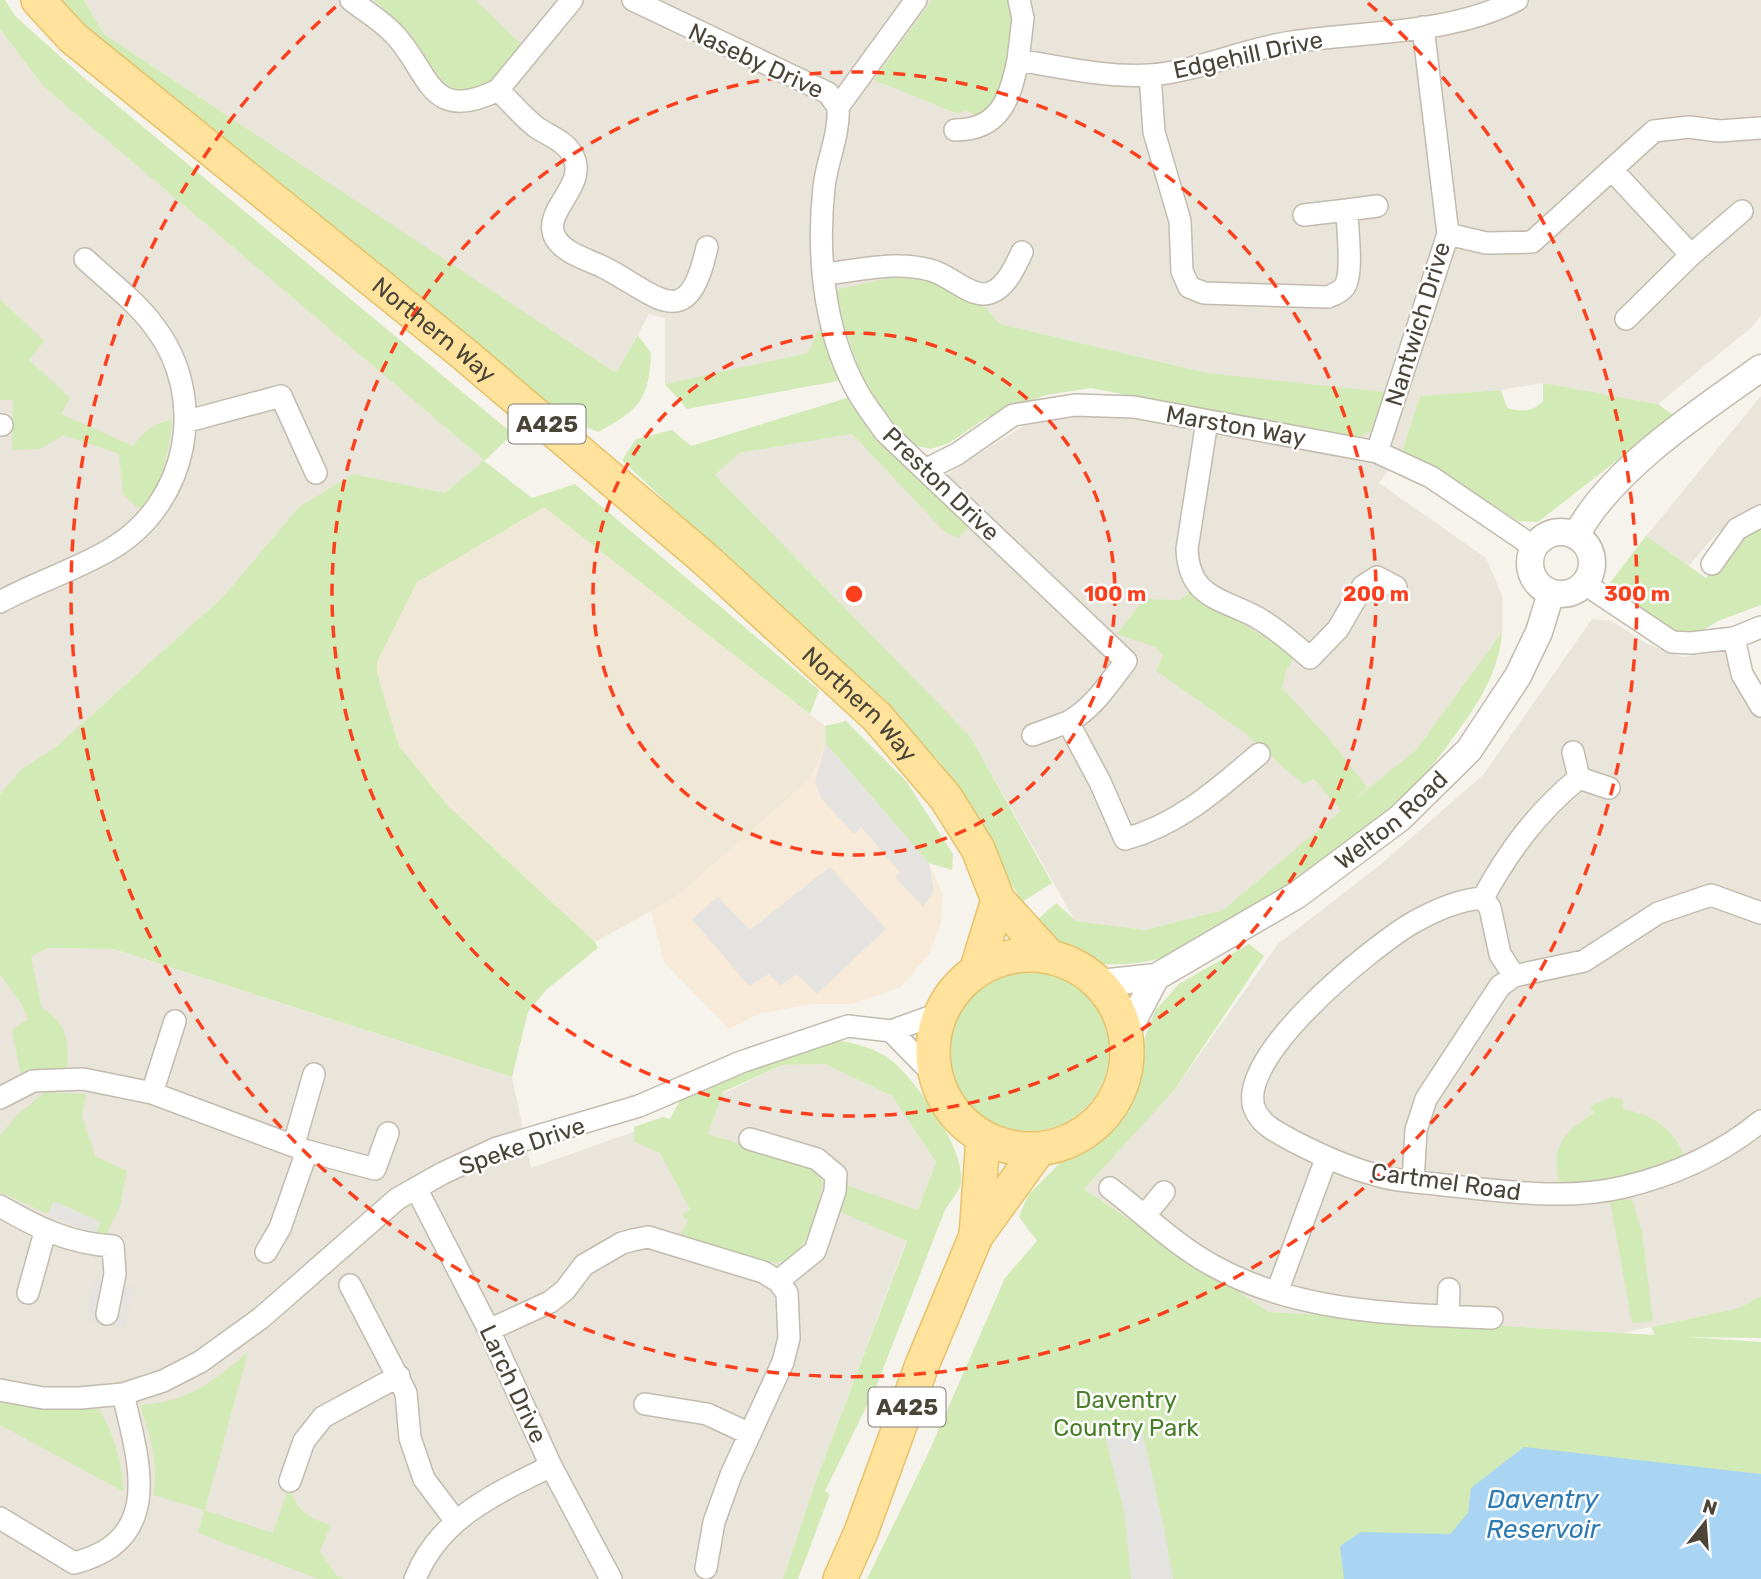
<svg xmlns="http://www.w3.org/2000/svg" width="1761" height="1579" font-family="Rubik,sans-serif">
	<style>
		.residential { fill: #eae5da }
		.commercial { fill: #f7ead8 }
		.education { fill: #efe8d6 }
		.green { fill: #d2eab5 }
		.parking { fill: #e5e3e0 }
		.water { fill: #a9d4f2 }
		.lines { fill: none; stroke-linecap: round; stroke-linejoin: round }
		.minor-casing { stroke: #c2bbae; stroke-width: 24 }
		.tertiary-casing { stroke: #c2bbae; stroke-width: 29 }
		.primary-casing { stroke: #e6c16a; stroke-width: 36 }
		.minor { stroke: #fff; stroke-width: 21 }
		.tertiary { stroke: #fff; stroke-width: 26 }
		.primary { stroke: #ffe39c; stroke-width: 33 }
		.ring { fill: none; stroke: #fc3f1d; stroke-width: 3.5; stroke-dasharray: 12 9 }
		.labels { text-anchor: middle; stroke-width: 5; stroke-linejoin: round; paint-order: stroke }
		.shield { fill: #fff; stroke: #817c74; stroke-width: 2 }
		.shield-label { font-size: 23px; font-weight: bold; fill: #4b4439 }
		.street-label { font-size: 24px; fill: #4b4439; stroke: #fff }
		.park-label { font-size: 24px; fill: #4a7f2a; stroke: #fff }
		.water-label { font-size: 26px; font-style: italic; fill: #2e7ab2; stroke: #fff }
		.centre { fill: #fc3f1d; stroke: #fff; stroke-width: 3.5 }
		.ring-label { font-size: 21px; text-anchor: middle; font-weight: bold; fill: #fc3f1d; stroke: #fff; stroke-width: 5; stroke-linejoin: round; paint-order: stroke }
	</style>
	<rect width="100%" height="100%" fill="#f6f3ec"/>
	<path class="residential" d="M84 0H1761V315L1753 326 1658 404 1543 383 1501 390 1420 396 1402 452 1379 483 1486 558 1502 595V632L1416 750 1223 910 1145 930 1075 921 970 736 715 475 739 453 852 434 919 504 953 470 1033 420 1073 413H1121L1175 423 1177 366 1000 324 985 308 932 279 835 290 809 353 665 384V318L649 314 616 374 104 34Z
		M0 29 43 86 484 460 445 493 353 474 224 596 57 746 22 770 0 794Z
		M1761 396V505L1715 535 1688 567 1646 536Z
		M1592 619 1612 621 1647 644 1683 657 1746 647 1761 696V1296L1739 1308 1622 1333 1269 1312 1083 1188 1175 1089 1278 944 1380 865 1484 774Z
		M48 948 112 949 512 1077 531 1168 670 1119 782 1065 825 1064 892 1096 936 1162 814 1486 783 1579H0V968Z"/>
	<path class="commercial" d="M826 744 929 863 943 894 941 924 929 954 901 987 852 1004H811L758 1014 729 1029 664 962 651 911 676 897 810 779Z"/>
	<path class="education" d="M544 506 825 726 826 744 810 779 676 897 595 942 448 806 399 746 377 673V662L417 582Z"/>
	<path class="green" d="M0 0H5L15 16 83 77 513 434 484 461 532 498 575 484 819 690 810 714 544 507 417 582 377 662V673L399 746 448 806 595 942 598 948 546 990 528 1012 512 1077 113 949 48 948 31 956 42 1008C68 1023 69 1043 67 1070L21 1076 12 1030 28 1019 22 1005 0 974V794L22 769 57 746 224 596 299 507 353 474 445 493 484 460 43 86 0 29Z
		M53 0H84L104 34 616 373 638 335 651 353C649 400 639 410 598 432L568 419 95 37Z
		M374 0H475L524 47 495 83 466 92 456 90 442 82 410 33Z
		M932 0H1007C1018 35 1008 92 982 118L965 110 958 114 874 80Z
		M889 278 932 279 986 308 1000 324 1207 373 1385 392 1371 431 1356 439 1091 388 1046 395 986 418 949 443 931 449 908 444 873 409 839 313 835 290Z
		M0 299 44 341 29 360 70 398 61 414 133 446C144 431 154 423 172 420 169 448 163 490 139 509L123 494 119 454 64 435 40 449 12 450 13 400H0Z
		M822 321 843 380 687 409 665 384 808 353Z
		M1543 383 1658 404 1674 416 1538 522 1518 521 1441 471 1402 452 1420 396 1501 390 1507 408C1522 412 1533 412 1543 401Z
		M850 397 962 517 968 528 958 538 945 532 852 434 739 453 715 475 970 736 1052 883 1022 902 939 761 622 460 636 439 672 430 691 446Z
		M1761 526V605L1718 621 1700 632 1670 631 1653 622 1610 583 1646 536 1706 578 1739 537Z
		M1195 588 1209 604 1287 650 1293 659 1286 671 1282 688 1331 741 1367 787 1353 801 1416 750 1502 632C1499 669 1482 698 1460 728 1442 754 1422 780 1399 801 1334 860 1253 904 1180 952 1141 967 1086 972 1049 946 1042 942 1037 931 1033 924L1056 903 1076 921 1145 930 1223 910 1341 811 1314 779 1303 784 1242 731 1156 671 1163 656 1155 647 1117 634 1144 599 1180 600Z
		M846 721 906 781 953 854 952 870 929 863 826 744 825 726Z
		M1249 944 1264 956 1175 1089 1084 1189 1269 1312 1655 1335 1651 1327 1739 1308 1761 1296V1338L1685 1337 1761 1342V1579H867L927 1456 1005 1278 1037 1241 1019 1217 1028 1195 1061 1162 1104 1138 1122 1114 1138 1077 1141 1047 1155 1011 1179 984Z
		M949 1051a80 80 0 1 1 160 0a80 80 0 1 1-160 0Z
		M843 1041C860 1045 878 1049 892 1061 917 1082 970 1154 960 1187 957 1194 949 1203 945 1210L876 1387 825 1491 830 1494 798 1579H783L814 1486 907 1241 836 1210 840 1183 918 1210 936 1162 892 1096 825 1064 782 1065 723 1092 708 1134C736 1144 805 1158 823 1180 820 1203 809 1252 784 1261 761 1269 703 1243 680 1235L688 1221 682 1215 690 1209 660 1153 634 1142V1127L663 1117 670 1119 681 1099 802 1046Z
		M45 1092 86 1094 82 1117 95 1156 127 1171 120 1206 106 1235H95L100 1222 54 1202 48 1214 0 1192V1136L16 1116Z
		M1612 1097 1623 1100V1109C1654 1115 1673 1128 1685 1158 1644 1174 1604 1183 1560 1184 1550 1148 1563 1132 1594 1113L1590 1106Z
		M1632 1199 1642 1232 1653 1321 1632 1323 1610 1201Z
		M248 1352 205 1510 273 1533 287 1492 293 1495C299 1513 313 1520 331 1525L320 1551 336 1575 344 1579H318L198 1533 204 1510 153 1495C159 1464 150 1434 140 1405 188 1402 213 1382 248 1352Z
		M0 1402 56 1410 99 1409C115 1436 121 1461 124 1492L0 1425Z"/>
	<path class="parking" d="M826 744 929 863 934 890 923 907 895 877 900 872 861 827 854 834 821 798 815 782Z
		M830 867 886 929 817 994 797 974 780 986 769 974 749 986 692 919 718 897 750 930Z
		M54 1201 101 1222 95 1235 48 1214Z
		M95 1279 134 1287 125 1328 86 1320Z
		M1142 1429 1164 1528 1173 1579H1131L1124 1511 1105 1435Z"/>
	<path class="water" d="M1524 1447 1761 1474V1579H1344L1340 1546 1361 1532 1450 1534 1468 1513 1471 1488Z"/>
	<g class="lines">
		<g class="minor-casing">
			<path id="minor" d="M351 0C365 11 382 21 394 34 430 71 428 125 498 90L572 0
				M633 0 828 93 838 107
				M916 0 838 107C840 134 827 160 824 187 817 253 823 327 855 387 863 403 875 417 885 432L1126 661C1109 683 1094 708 1068 722L1100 782 1125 839C1178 825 1218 789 1259 754
				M1018 60 1023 18 1019 0
				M1150 75 1154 132 1180 221 1182 271 1189 287 1204 293 1328 297C1335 294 1343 291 1346 284 1353 268 1347 228 1347 210L1304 215
				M498 90C511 102 522 116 536 127 549 136 566 141 573 156 588 185 544 209 554 235 562 254 591 260 607 269 659 297 688 334 707 247
				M955 130C1000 130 1010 99 1018 60 1060 67 1108 78 1151 75 1199 71 1244 49 1292 42 1366 31 1449 35 1517 0
				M1612 170 1691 255 1626 319
				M1347 210 1377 206
				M1448 234 1486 243 1532 242 1654 131 1689 127 1719 131 1761 128
				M1691 255 1742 211
				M823 274C860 271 893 260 930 270 948 274 966 294 984 294 1004 293 1015 267 1022 252
				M188 421 281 396 316 473
				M1207 421 1187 549C1189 599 1222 598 1258 618 1277 629 1294 644 1310 658L1338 629 1363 586 1377 577 1396 587
				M0 425H2
				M1377 452 1448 234 1423 27
				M927 469 957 454 1013 415 1075 405 1134 407 1377 452 1431 477 1534 547
				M1712 564 1737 529 1761 516
				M1585 584 1672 642 1691 643 1734 638 1761 627
				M0 602C36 582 76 570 111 549 189 503 209 397 154 326 136 301 107 280 85 259
				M1734 638 1742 674 1761 706
				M1033 735 1068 722
				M1579 778 1609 788
				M1483 898C1458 900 1436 910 1414 922 1374 945 1229 1061 1256 1112 1264 1127 1279 1133 1293 1141 1320 1155 1346 1167 1376 1175 1398 1182 1422 1182 1444 1185 1502 1191 1566 1201 1624 1187 1674 1175 1721 1154 1761 1121
				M1514 976 1500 954 1490 908 1483 898C1508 852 1537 812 1579 778L1573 752
				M891 1031 934 1075
				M152 1093 175 1021
				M0 1098 33 1081 83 1079 152 1093 307 1151 375 1169 388 1133
				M750 1139 817 1159 836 1175 835 1191 815 1251 778 1281
				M294 1144 314 1074
				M1413 1182 1416 1130 1426 1099 1500 986 1514 976 1584 961 1658 913 1711 895 1761 913
				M416 1188 489 1330 551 1466 611 1579
				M1110 1188C1143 1213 1175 1245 1212 1265 1296 1313 1398 1314 1492 1318
				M0 1206C36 1227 70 1244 113 1246L115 1274 107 1314
				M1145 1215 1164 1192
				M266 1252 280 1228 307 1151
				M350 1285 406 1393 410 1438 424 1479 455 1520
				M1277 1292 1326 1159
				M28 1293 45 1232
				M1448 1316 1449 1289
				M489 1330 550 1302 565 1290 584 1265 622 1243 633 1240 648 1237 763 1272 778 1281 787 1293 789 1338 783 1362 731 1475 714 1522 706 1568
				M0 1390 43 1398H80L123 1394 163 1381 200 1362 261 1318 397 1199 443 1173 497 1148 639 1106 741 1062 848 1026 891 1031 938 1014
				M645 1404 707 1414 750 1434
				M290 1481 304 1441 323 1417 399 1376
				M0 1518 74 1563C165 1540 139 1462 123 1394
				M415 1579C439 1518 495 1494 551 1466"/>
		</g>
		<g class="tertiary-casing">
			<g id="tertiary">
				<circle cx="1561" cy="563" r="31"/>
				<path d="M1576 536C1609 471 1701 410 1761 368"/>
				<path id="s1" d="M1100 983 1156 977 1297 895 1400 818 1469 750 1518 676 1539 632 1551 593"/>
				<path d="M1126 1034 1156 977"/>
			</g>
		</g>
		<g class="primary-casing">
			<g id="primary">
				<path id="s2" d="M38 0 73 38 464 354 705 559 877 717 946 798 978 849 998 900 1048 955"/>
				<circle cx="1030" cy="1052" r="97"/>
				<path d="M977 968 998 900"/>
				<path d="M976 1236 983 1138"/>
				<path d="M840 1579 861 1532 922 1365 976 1236 1039 1149"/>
			</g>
		</g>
		<use href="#minor" class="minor"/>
		<use href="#tertiary" class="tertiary"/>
		<use href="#primary" class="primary"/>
	</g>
	<g class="ring">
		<circle cx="854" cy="594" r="261"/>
		<circle cx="854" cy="594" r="522"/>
		<path d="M1368 3A783 783 0 1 1 340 3"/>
	</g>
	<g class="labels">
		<g class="shield">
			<rect x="508.5" y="404.5" width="77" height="39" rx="5"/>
			<rect x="868.5" y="1387.5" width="77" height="39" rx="5"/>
		</g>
		<g class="shield-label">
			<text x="547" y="432">A425</text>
			<text x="907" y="1415">A425</text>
		</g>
		<g class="street-label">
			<text transform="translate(1248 55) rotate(-12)" y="8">Edgehill Drive</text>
			<text transform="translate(756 61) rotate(25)" y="8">Naseby Drive</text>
			<text transform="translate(1418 324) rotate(-73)" y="8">Nantwich Drive</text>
			<text dy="8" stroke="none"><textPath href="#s2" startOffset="516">Northern Way</textPath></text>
			<text transform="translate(1236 426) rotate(10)" y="8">Marston Way</text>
			<text transform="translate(941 484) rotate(44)" y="8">Preston Drive</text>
			<text dy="8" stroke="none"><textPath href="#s2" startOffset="1083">Northern Way</textPath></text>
			<text dy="8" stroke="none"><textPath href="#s1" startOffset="340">Welton Road</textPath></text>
			<text transform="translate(522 1146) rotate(-19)" y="8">Speke Drive</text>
			<text transform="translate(1446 1182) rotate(8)" y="8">Cartmel Road</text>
			<text transform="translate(513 1384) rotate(65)" y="8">Larch Drive</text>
		</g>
		<g class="park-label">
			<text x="1126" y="1408">Daventry<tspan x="1126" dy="28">Country Park</tspan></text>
		</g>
		<g class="water-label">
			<text x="1543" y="1508">Daventry<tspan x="1543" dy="30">Reservoir</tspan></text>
		</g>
	</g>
	<circle cx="854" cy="594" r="10" class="centre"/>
	<g class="ring-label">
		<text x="1115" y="601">100 m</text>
		<text x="1376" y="601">200 m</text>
		<text x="1637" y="601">300 m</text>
	</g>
	<g transform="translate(1705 1523) rotate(17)" stroke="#ffffff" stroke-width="5" paint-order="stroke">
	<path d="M0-5L12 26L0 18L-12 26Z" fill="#4b4439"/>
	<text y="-10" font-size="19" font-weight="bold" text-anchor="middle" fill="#4b4439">N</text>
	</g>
</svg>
